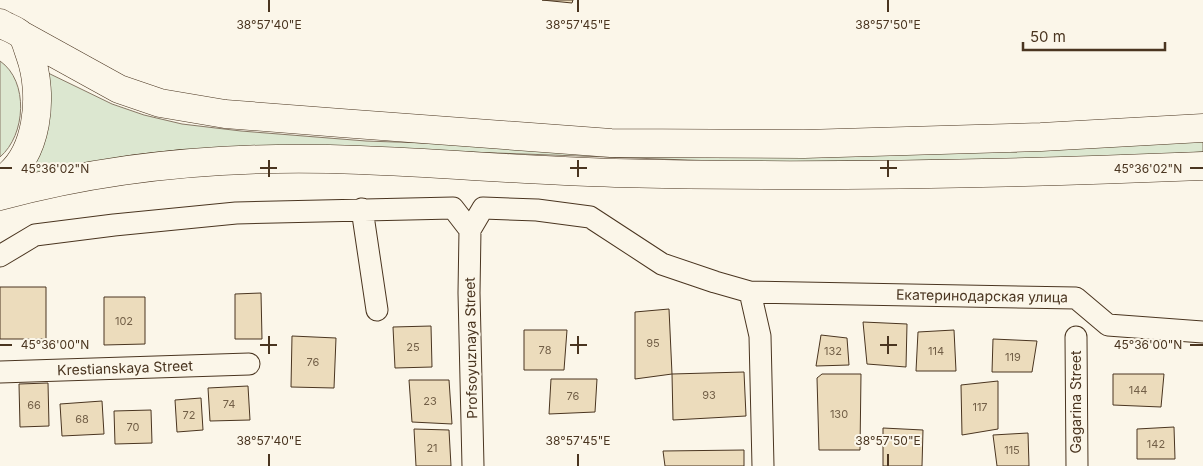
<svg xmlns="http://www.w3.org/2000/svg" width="1203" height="466" font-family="Inter,sans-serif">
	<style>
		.green { fill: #dce7d0; stroke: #887966 }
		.building { fill: #ecdcbc; stroke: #4a3520 }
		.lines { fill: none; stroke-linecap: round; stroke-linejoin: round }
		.minor-casing { stroke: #4a3520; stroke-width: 23 }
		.major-casing { stroke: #4a3520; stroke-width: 29 }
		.minor { stroke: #fbf6e9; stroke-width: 21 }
		.major { stroke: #fbf6e9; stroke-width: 28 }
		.ticks { fill: none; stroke: #4a3520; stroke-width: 2 }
		.labels { text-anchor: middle; stroke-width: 4; stroke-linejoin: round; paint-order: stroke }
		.number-label { font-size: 11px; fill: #725f47 }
		.street-label { font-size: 14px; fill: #4a3520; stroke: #fbf6e9 }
		.ticks-label { font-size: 12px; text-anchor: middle; fill: #4a3520; stroke: #fbf6e9; stroke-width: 4; stroke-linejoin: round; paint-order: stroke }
	</style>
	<rect width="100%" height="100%" fill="#fbf6e9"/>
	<path class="green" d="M0 61C29 81 26 135 0 157Z
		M46 72 112 104 144 115 182 124 241 131 366 141 744 154 1203 140V152L1072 159 742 162 360 148 178 150 132 155 26 175C52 135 51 118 46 72Z"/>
	<path class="building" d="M542 0H573L572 3Z
		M0 287H46V339H0Z
		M261 293 262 339H235V294Z
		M104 297H145V344L104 345Z
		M669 309 672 374 635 379V312Z
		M863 322 907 324 906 367 867 364Z
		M431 326 432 367 395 368 393 327Z
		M524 330H567L564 370H524Z
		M954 330 956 371H916L918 332Z
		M821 335 847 338 849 365 816 366Z
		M292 336 336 338 334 388 291 387Z
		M993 339 1037 341 1032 372H992Z
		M744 372 746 416 673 420 672 374Z
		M822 374H861L860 450H819L817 378Z
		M1113 374H1164L1161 407 1113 405Z
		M551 379H597L595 412 549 414Z
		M409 380H449L452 424 412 422Z
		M998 381V429L962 435 961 385Z
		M48 383 49 426 20 427 19 384Z
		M248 386 250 420 210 421 208 388Z
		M201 398 203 430 177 432 175 400Z
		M102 401 104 434 62 436 60 404Z
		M151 410 152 443 115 444 114 411Z
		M1174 427 1175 459H1137V429Z
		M883 428 923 430 922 466H883Z
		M414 429 449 430 451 466H416Z
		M1028 433 1029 466H997L993 435Z
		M744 450V466H665L663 451Z"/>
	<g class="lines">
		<g class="minor-casing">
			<path id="minor" d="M362 209 377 310
				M0 256 35 235 114 225 236 213 453 208 470 230
				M750 292 1076 298 1108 325 1203 332
				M1076 337 1077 466
				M0 372 249 364
				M473 466 469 293 470 230 483 208 537 210 590 217 662 264 715 282 750 292 760 336 763 466"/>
		</g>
		<g class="major-casing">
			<path id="major" d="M0 23C6 27 19 31 23 37 26 41 28 50 30 55 44 94 39 158 0 181
				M23 36 119 89 160 103 225 114 341 123 611 143 804 144 1041 137 1203 128
				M0 196C117 164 239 155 360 160 445 163 530 171 615 173 811 178 1007 174 1203 166"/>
		</g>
		<use href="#minor" class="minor"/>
		<use href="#major" class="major"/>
	</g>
	<path class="ticks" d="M269 0V12M578 0V12M888 0V12M269 160V177M578 160V177M888 160V177M0 168H12M260 168H277M570 168H587M880 168H897M1190 168H1203M269 336V354M578 336V354M888 336V354M0 345H12M260 345H277M570 345H587M880 345H897M1190 345H1203M269 454V466M578 454V466M888 454V466"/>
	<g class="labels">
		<g class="number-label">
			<text x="124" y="325">102</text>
			<text x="653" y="347">95</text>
			<text x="413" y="351">25</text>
			<text x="545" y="354">78</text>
			<text x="833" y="355">132</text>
			<text x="936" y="355">114</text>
			<text x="1013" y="361">119</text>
			<text x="313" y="366">76</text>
			<text x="1138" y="394">144</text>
			<text x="709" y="399">93</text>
			<text x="573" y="400">76</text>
			<text x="430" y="405">23</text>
			<text x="229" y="408">74</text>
			<text x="34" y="409">66</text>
			<text x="980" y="411">117</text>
			<text x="839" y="418">130</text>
			<text x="189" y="419">72</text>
			<text x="82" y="423">68</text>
			<text x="133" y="431">70</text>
			<text x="1156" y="448">142</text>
			<text x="432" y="452">21</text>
			<text x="1012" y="454">115</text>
		</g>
		<g class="street-label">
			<text transform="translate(982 296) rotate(1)" y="5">Екатеринодарская улица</text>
			<text transform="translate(471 348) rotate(-91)" y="5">Profsoyuznaya Street</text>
			<text transform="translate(125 368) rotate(-2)" y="5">Krestianskaya Street</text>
			<text transform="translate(1076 402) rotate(-90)" y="5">Gagarina Street</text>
		</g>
	</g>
	<g class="ticks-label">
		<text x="269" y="29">38°57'40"E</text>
		<text x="578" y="29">38°57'45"E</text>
		<text x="888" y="29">38°57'50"E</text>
		<text x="55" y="173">45°36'02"N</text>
		<text x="1148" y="173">45°36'02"N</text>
		<text x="55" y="349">45°36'00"N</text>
		<text x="1148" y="349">45°36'00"N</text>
		<text x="269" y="445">38°57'40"E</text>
		<text x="578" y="445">38°57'45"E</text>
		<text x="888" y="445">38°57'50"E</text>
	</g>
	<path d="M1023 42v8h142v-8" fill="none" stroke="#4a3520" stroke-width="2.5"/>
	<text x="1030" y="42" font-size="15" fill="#4a3520" stroke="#fbf6e9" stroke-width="4" paint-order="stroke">50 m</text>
</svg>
